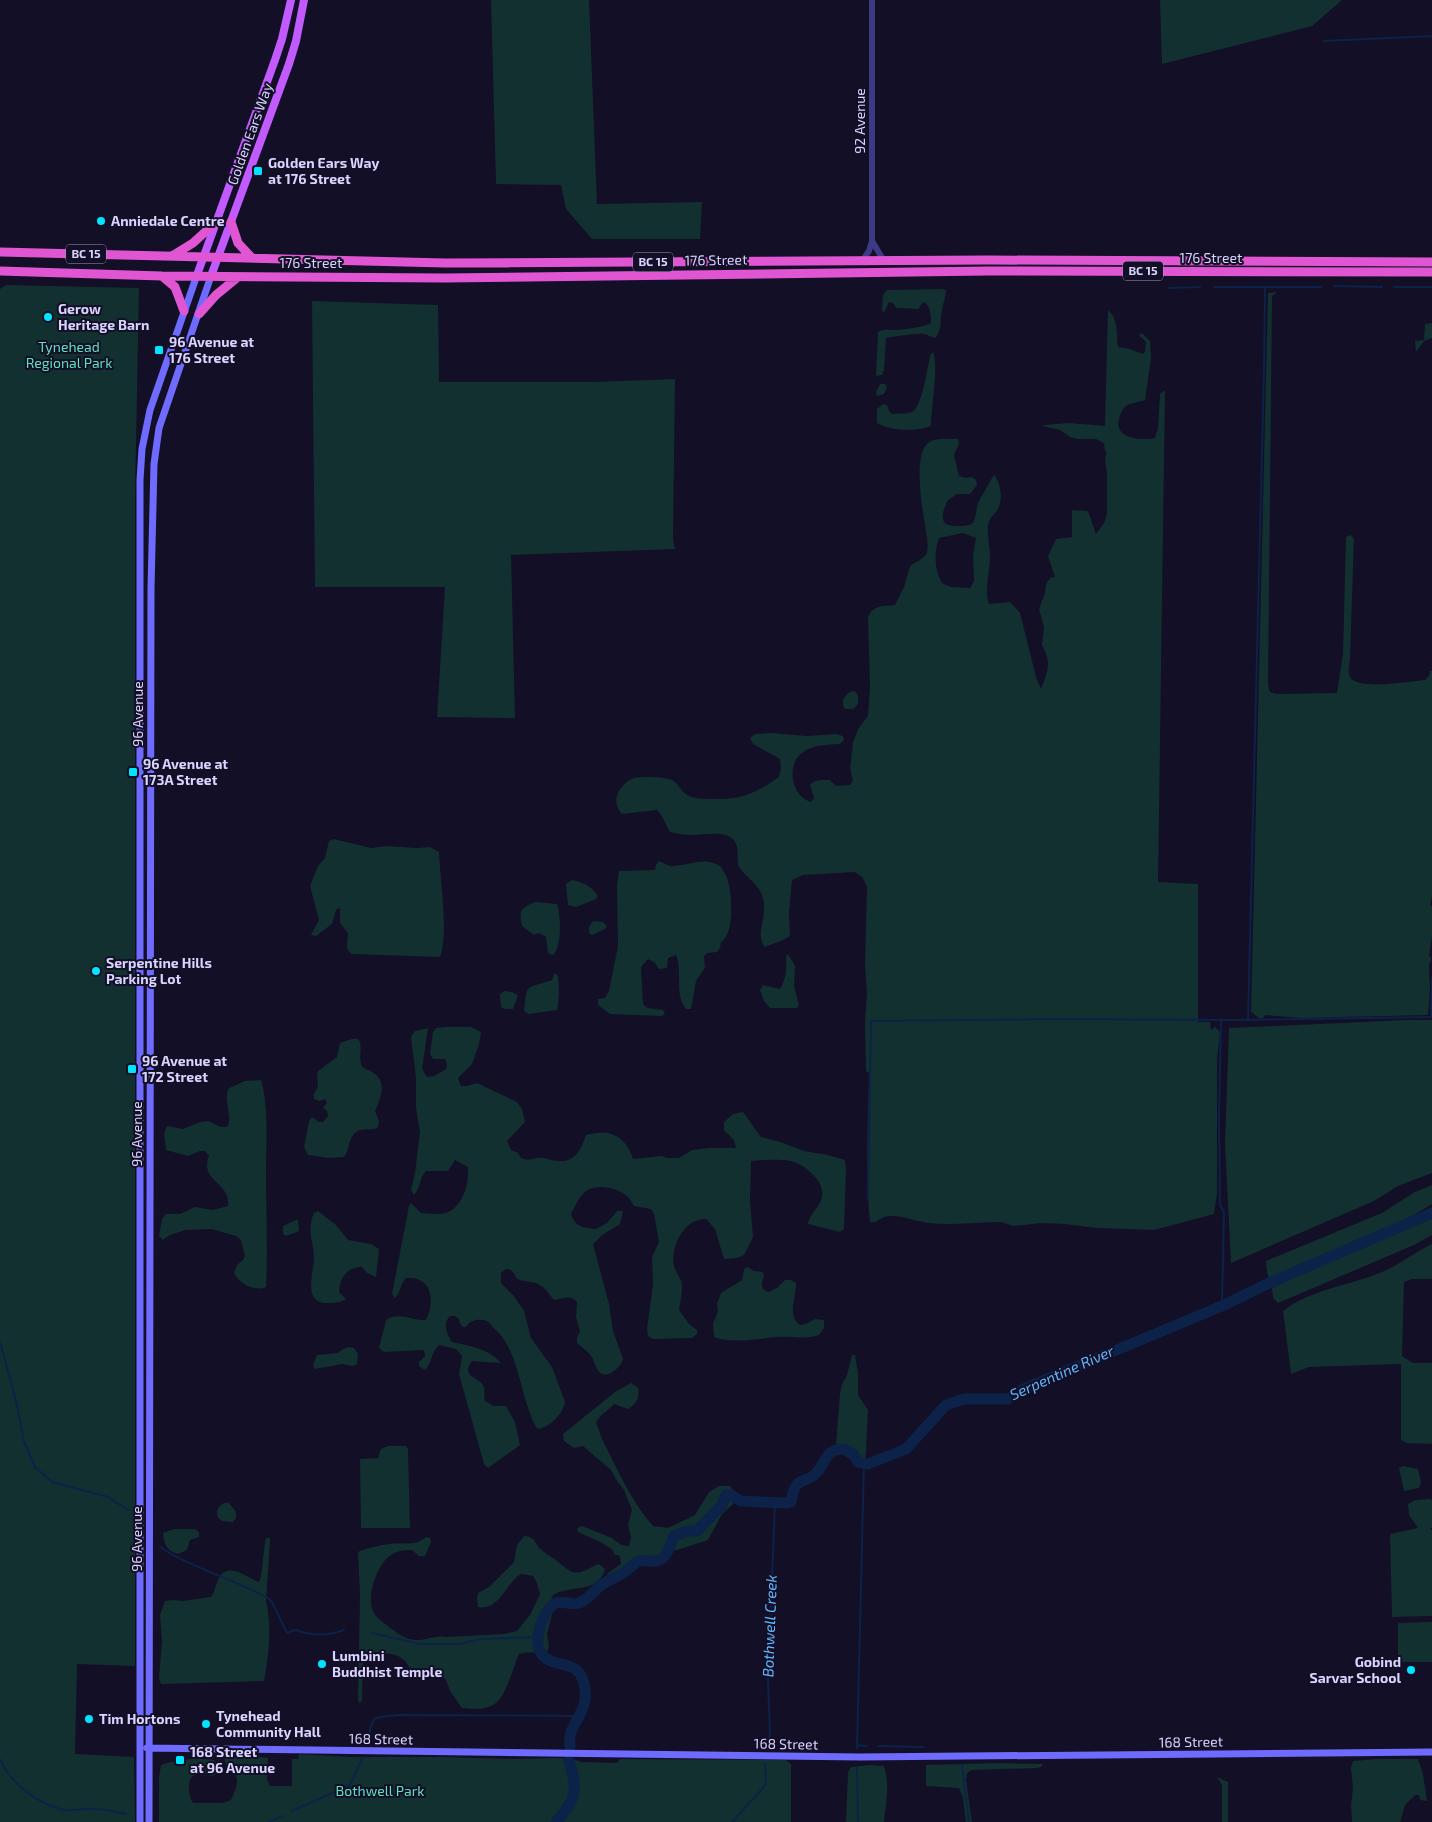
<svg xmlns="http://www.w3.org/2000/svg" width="1432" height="1822" font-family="'Exo 2',sans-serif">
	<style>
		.green { fill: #12302f; fill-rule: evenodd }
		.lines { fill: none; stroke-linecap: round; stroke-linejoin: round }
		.stream { stroke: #0c2248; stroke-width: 2 }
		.river { stroke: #0c2248; stroke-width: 11 }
		.tertiary { stroke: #3d3a85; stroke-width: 6 }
		.secondary { stroke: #6f6bff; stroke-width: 7 }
		.primary { stroke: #c25bff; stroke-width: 8 }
		.trunk { stroke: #e055d1; stroke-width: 9 }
		.poi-dot { fill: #00e5ff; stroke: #130f26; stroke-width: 2 }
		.labels { text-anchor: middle; stroke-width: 4; stroke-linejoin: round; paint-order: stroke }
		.shield { fill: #130f26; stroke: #9e99be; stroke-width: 1 }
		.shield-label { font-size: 12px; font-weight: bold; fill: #d9d4ff }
		.street-label { font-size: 14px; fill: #d9d4ff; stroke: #130f26 }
		.poi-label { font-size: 14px; font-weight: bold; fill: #d9d4ff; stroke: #130f26; text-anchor: start }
		.park-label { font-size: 14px; fill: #5fe0c0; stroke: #130f26 }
		.water-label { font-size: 15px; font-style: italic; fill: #62b6ff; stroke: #130f26 }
	</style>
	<rect width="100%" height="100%" fill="#130f26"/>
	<path class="green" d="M491 0H589L597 204 702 202 700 239H592L566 209 561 185 496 184Z
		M1160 0H1342L1312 26 1162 64Z
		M6 285 139 288 135 496V1666L77 1664 75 1754 134 1757 135 1822H0V289Z
		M941 289 946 290C946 297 943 303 942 310 940 320 942 331 935 338 931 337 927 334 923 334 920 333 891 337 886 338L884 370 882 375 876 376 878 332C884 329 888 330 894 330 903 330 924 327 931 323 931 316 931 306 924 302L920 306 919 309 896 308 893 303 889 302 884 313 882 310 883 295 887 290Z
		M1277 292 1272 296 1268 685 1270 692 1276 694 1337 693 1343 654 1346 537 1351 535 1354 539 1350 658C1350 664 1347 672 1350 677 1358 691 1410 681 1425 680L1429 676 1430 671H1432V896L1430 905 1432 906V936L1429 957 1431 956V960L1429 965 1430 989 1428 1015 1301 1018 1265 1015 1263 1018H1259L1251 1012 1268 293Z
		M312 301 438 305 439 382H593L675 379 673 539 675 549 511 555 515 718 437 717 445 587H315Z
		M1108 310C1119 319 1116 334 1118 347L1130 349 1143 354 1145 351 1146 342 1139 335 1142 333 1150 341 1151 359 1145 400C1139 402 1131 403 1126 406 1122 409 1121 413 1120 416 1111 438 1140 441 1155 438L1158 428 1160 394 1165 390 1158 882 1198 884V1022H1210L1211 1030 1215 1027 1220 1032 1217 1060V1193L1214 1214 1154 1230 1097 1228 1064 1224 1042 1223 1013 1226 1001 1222C977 1222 952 1226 928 1223 911 1221 890 1209 876 1222H870C865 1171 868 1124 869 1073L866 1071 865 1021 867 993 865 966 867 887 863 878 855 872 803 875 792 880 789 913 790 936 783 940 765 947C756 937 764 923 764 910 765 890 755 885 743 872 734 864 740 854 736 844 730 829 705 835 693 835 685 835 678 834 670 832 665 824 664 817 657 810L622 814C617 808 614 801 618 793 620 787 628 780 634 778 641 776 666 777 672 780 679 784 682 793 689 796 698 800 713 799 723 799 747 798 760 790 779 777L781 768 780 759 753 744 750 738 755 734 771 733 807 736 836 734 843 736 844 740 840 744C827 745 813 744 802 753 786 765 791 796 811 802L814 798 810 785C815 779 822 780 830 780L836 786 850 785 853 780 850 769 853 743 858 729 868 716 870 687 868 618C872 605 883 606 895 605L904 587 910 566C915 562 925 559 927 552 929 543 926 533 925 525 922 507 913 455 928 443 935 437 949 439 958 439L959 444 954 455 959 476 966 478 972 477 976 480 977 485 970 494H957L948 500C942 512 937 527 957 526 963 526 968 526 973 523 976 517 976 510 978 503 980 499 992 478 994 475 1001 483 1003 499 998 509 994 516 990 516 988 525 987 536 990 546 990 557 990 572 984 589 989 604L1010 602 1020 613 1036 677 1041 689C1048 670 1052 663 1042 645L1044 627 1039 609 1045 593 1046 584 1050 578 1055 577 1048 556 1056 539 1072 537V510L1088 511 1096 534 1104 523 1107 514V475L1105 458 1107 452 1105 451 1104 443 1096 439H1079L1070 437 1060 430 1043 426 1044 425 1069 423 1105 426ZM963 533 976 538 973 556 974 581 970 588 951 587 942 583C934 569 934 553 939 538Z
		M1432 323V338L1424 341 1416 352 1415 341 1424 340 1425 324Z
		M933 352C939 365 931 409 931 426 916 432 891 431 877 423V409L883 404 887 405 889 411 892 414C898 413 908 414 912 412 922 407 928 366 930 355Z
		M880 384H885L887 387 884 394 877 396 876 392Z
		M852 691 856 692 858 696V704L853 709H845C840 702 844 695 852 691Z
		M334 839 371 848 386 846 417 848 430 847 439 852C440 880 449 933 440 957L352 954C344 949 348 941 348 933L340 923V909L339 908 336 910 332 924 316 936 311 935 319 920 310 886 318 866 325 858 329 841Z
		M659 861C664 863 669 867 674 866 690 865 707 856 721 867 724 872 728 878 729 885 732 898 734 935 721 942L720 948 717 952 707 953 704 956 705 968 696 981 691 1009H686C674 995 683 972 676 955L668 958 667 968 659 969 655 963 648 959 641 967 643 1004 647 1008 663 1010 665 1014 661 1016 610 1014 598 1005V999L605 998 609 991 618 946 617 885 619 871 655 870 656 865Z
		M572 880C583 882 591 886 598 896L596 899 576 907 568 905 566 884Z
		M535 902 557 904C561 916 562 947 553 955L548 953 546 937 539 933 534 935 522 926C519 910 520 909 535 902Z
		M593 921 603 922 607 926 605 929 592 935 589 933V927Z
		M788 954 795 966 794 986 799 1005 797 1008H770L764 1001 760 990 763 985 780 989C786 979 787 968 786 956Z
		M554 974H557C560 982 559 1001 557 1010L529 1014 524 1011C527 982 526 989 552 980Z
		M504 991 512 992 518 995 513 1009H505L501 1007 500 994Z
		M1406 1020H1432V1173L1398 1186 1374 1201 1231 1263 1225 1144 1229 1028Z
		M444 1027H471L481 1032 479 1044 472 1064 458 1078 461 1086H467L477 1083 517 1102 522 1109 525 1122 507 1141 511 1150 518 1153 521 1158C530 1162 535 1157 544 1158 549 1159 554 1161 560 1161 575 1162 582 1148 586 1135 610 1129 625 1135 633 1159L662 1156 667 1158H679L692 1150 709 1148H736L734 1140 724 1130V1122L733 1114 743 1112 761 1137 780 1142 804 1151 828 1155 845 1160 846 1171 844 1229 840 1232 808 1224C809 1214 820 1207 822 1197 826 1182 804 1164 791 1161 778 1159 764 1160 751 1161L750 1201 753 1237 744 1255 737 1258 724 1259 715 1229 706 1219C684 1218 668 1249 675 1269 678 1276 682 1279 682 1287 682 1295 680 1303 679 1310L689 1324 697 1330V1334L692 1338 653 1339 648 1336 647 1329 653 1284 652 1257 659 1242 654 1214 651 1209 634 1206C632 1203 630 1198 627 1196 618 1188 597 1183 586 1191 579 1197 575 1206 571 1214 575 1227 584 1228 596 1229L607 1223 617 1211H623L620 1224 601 1236 593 1244 609 1304 613 1331 623 1359C622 1364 618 1368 614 1371 599 1382 596 1366 592 1357 589 1352 581 1347 577 1343V1338L580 1331 576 1317 577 1302C570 1294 563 1299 554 1300 549 1294 545 1287 536 1283 529 1281 522 1282 516 1278 514 1273 513 1269 506 1269L501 1273V1283L513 1295 524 1311 531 1338 552 1367 565 1402C563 1414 550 1427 538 1429 533 1424 531 1415 528 1408 519 1381 516 1349 495 1329 490 1325 490 1321 483 1320 475 1319 470 1321 466 1327H463L460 1324 459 1319 455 1316H450C442 1324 447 1334 452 1342 471 1346 489 1349 501 1363L472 1361C460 1377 479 1377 483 1385 486 1390 483 1396 485 1401L494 1406H506L515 1422 520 1445 488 1468 484 1464 459 1374 462 1356 456 1349 439 1345C430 1354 432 1364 425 1370L419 1366V1362L425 1356 424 1350 384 1352 379 1348 386 1320C399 1311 412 1321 426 1320 435 1302 433 1276 406 1278 399 1286 401 1293 395 1298L392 1294 409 1206 411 1203 421 1213C429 1213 438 1215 445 1213 463 1208 469 1184 468 1167L455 1160 448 1171H426C419 1178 421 1188 414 1195L411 1190 415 1173 420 1132 416 1108V1078L411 1037 415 1031 428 1028 422 1069 427 1077 434 1076 446 1069 447 1064 445 1059H433L430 1054 433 1032 436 1028Z
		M352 1039H358L360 1042C362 1050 358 1059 362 1066 365 1070 368 1069 372 1072 388 1081 381 1098 375 1111L379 1121 378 1127C372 1132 363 1127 356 1132 348 1138 350 1150 344 1157L329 1158 308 1155 304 1147 309 1121 312 1117 319 1122H323L328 1116 327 1111 323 1108 327 1103 325 1099 319 1101 314 1099V1094L318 1087 317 1075 318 1071 337 1057 340 1043Z
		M261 1080C269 1105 266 1145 266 1172 266 1210 268 1248 266 1287 254 1292 240 1284 234 1273L237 1265 243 1260 245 1256 241 1240 236 1236 212 1229 185 1230 170 1235 163 1240 159 1236 162 1219 166 1214H180L195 1207 213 1210 228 1206C231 1182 199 1182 209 1156L205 1151H200L188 1156 166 1150 164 1133 167 1126 183 1129 200 1122 208 1121 221 1127H227C234 1118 222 1100 229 1088L245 1081Z
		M1432 1185V1204L1406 1220 1381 1231 1269 1279 1267 1272 1266 1261 1382 1213 1415 1192Z
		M318 1211 336 1225 348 1240 371 1244 379 1249 376 1277 367 1273 362 1267C347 1267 340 1277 339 1292L346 1299C340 1303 334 1303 327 1303 303 1303 313 1275 314 1259 314 1243 306 1230 314 1213Z
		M1432 1216V1235L1414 1245 1278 1303 1273 1298 1272 1288C1323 1259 1380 1243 1432 1216Z
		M298 1219 299 1231 286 1236 283 1234V1226Z
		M1432 1244V1279H1412L1404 1282 1402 1356 1413 1363H1432V1444L1407 1443 1401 1440V1364L1309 1367 1291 1374 1283 1311C1310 1290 1346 1286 1377 1274 1397 1267 1413 1253 1432 1244Z
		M748 1267 754 1271 763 1272 764 1276C761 1283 760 1290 769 1292L777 1288 785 1280H791L796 1283C797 1297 786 1315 800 1325L806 1324 815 1319 824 1320V1328L819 1335C803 1340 792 1336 776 1337 757 1339 733 1344 714 1337L713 1323 718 1312 717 1304 721 1293 742 1280 744 1269Z
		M349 1347 354 1348 358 1354 357 1364 353 1366 342 1364 315 1369 313 1365 317 1355 338 1353 343 1349Z
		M852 1355H855L858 1373V1395L868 1410 866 1452 865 1458 862 1459 859 1458 857 1453 836 1444 840 1394 842 1384 847 1375Z
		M631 1383 638 1388C640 1398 636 1404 628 1409L614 1404C608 1411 599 1415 596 1423 599 1430 601 1438 605 1445 619 1473 632 1502 653 1526L668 1528 695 1515 709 1492 719 1486H730L736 1495 734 1503 722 1514 708 1540 658 1556 629 1572 612 1585 607 1584 605 1580 608 1573 621 1564 620 1556 614 1554 613 1550 600 1542 578 1532 577 1528 582 1526 612 1538 621 1545 629 1546 631 1537 628 1525 632 1510 624 1490 617 1481 611 1470 583 1446 574 1448 564 1441 563 1434 615 1392Z
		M388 1446H406L408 1449 410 1528H361L360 1459 378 1458 381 1449Z
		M1403 1466 1418 1469 1421 1482 1419 1488 1404 1491 1399 1468Z
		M1430 1499 1432 1500V1528H1430L1432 1530V1616L1392 1617 1390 1534 1418 1528 1409 1515 1408 1504 1415 1500Z
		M224 1503H229L236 1512V1518L233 1522 222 1521 218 1518C216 1511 218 1506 224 1503Z
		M174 1529H195L199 1532V1537L190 1540 187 1550 178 1554C167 1551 164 1545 163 1533Z
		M524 1536C536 1536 535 1546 544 1552 548 1556 553 1557 557 1561 564 1566 571 1575 581 1572 587 1570 593 1566 599 1564L605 1569C598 1594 572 1584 553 1595L550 1603 552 1614 547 1634 549 1647 547 1652C537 1654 529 1651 519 1654 513 1667 506 1699 493 1705 485 1710 472 1709 462 1708L450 1691 446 1680 442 1676 431 1672 410 1668C408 1666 407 1663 405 1661 397 1651 375 1652 365 1656L363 1660 362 1701 359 1703 358 1699 360 1595 358 1552C366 1548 381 1545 390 1544 404 1542 415 1547 426 1537L430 1538 431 1542 425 1556H419L412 1550C403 1550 394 1551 387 1558 375 1571 365 1599 375 1615 378 1619 398 1634 402 1636 421 1646 430 1634 446 1637L504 1634 517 1631 530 1615 540 1594 537 1583 533 1576 521 1574C506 1583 499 1611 478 1607L477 1599 478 1593 489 1587 514 1562 517 1545Z
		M266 1538H270V1541L266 1601C272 1626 269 1655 264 1681L161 1684 159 1678 162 1642 160 1615 165 1601 173 1600 183 1601 211 1597C215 1591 216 1584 219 1578 228 1561 247 1578 259 1582 263 1575 263 1549 266 1538Z
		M1432 1622V1662H1398V1623Z
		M299 1754 350 1757H442L514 1759 555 1758 572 1759 582 1762 617 1763 620 1759 786 1760 791 1764V1822H159V1777L161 1765C177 1759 198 1758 214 1760L217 1763V1773L213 1776C189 1768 185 1782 192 1802L194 1803H223L231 1800C247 1766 226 1778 224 1756L244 1755 268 1758 267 1779 270 1786H292V1759H298Z
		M1376 1759H1418L1423 1774 1427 1801 1420 1800 1419 1795H1415L1405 1805 1400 1822H1352L1351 1805 1353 1788 1351 1768 1353 1761Z
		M998 1763 1043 1764 1041 1767 1036 1768 972 1770 967 1773 966 1780 972 1822H966L963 1798 959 1788 926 1786V1765Z
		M869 1765 884 1766C890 1784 886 1804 884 1822H846L848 1772 851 1767Z
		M1217 1777 1228 1782V1822H1222V1785Z"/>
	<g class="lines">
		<path class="stream" d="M1324 41 1432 36
			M1334 286 1382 287
			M1214 287H1321
			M1394 287H1432
			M1169 288 1200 287
			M1431 1017 1432 978
			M1221 1019 1219 1115 1220 1205 1224 1212 1222 1306
			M1248 1020 1264 370 1265 288
			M868 1198 871 1021 1059 1019 1231 1020 1432 1017
			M0 1342 16 1401 24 1441 35 1467 52 1482 108 1497 128 1510
			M160 1547C191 1568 234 1579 268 1598L272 1602 287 1633 295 1630C314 1636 326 1636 344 1630
			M372 1633 420 1644H460L480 1639 537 1637
			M367 1744C374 1714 369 1718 400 1715L579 1716
			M857 1745 867 1746
			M879 1746 923 1747
			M766 1748 770 1734 768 1681 775 1503
			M857 1748 864 1464
			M0 1759C9 1782 40 1806 65 1810 75 1811 85 1808 95 1809 106 1809 116 1812 126 1814
			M962 1766 969 1822
			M857 1767 858 1822
			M292 1811 350 1785 363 1757
			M269 1822 283 1816
			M732 1822 764 1787 766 1783 765 1763"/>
		<path class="river" d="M570 1747C570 1742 569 1736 571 1732 577 1717 588 1706 585 1689 581 1657 557 1670 543 1656 531 1643 542 1614 554 1604 560 1599 572 1606 579 1603 588 1600 593 1592 600 1586 607 1581 616 1577 623 1573 628 1570 633 1565 638 1561 642 1560 646 1561 650 1561 667 1563 669 1547 674 1536L687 1531H697L722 1505 726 1495H731L741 1501 788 1503 791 1502C792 1497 793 1490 796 1486 799 1480 808 1480 813 1476 827 1465 823 1449 844 1449L854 1455 858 1462 868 1464 906 1449 946 1405 964 1399H1008L1023 1389 1222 1306 1267 1284 1432 1213
			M556 1822C577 1798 578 1791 569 1761"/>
		<path class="tertiary" d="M872 241 884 261
			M862 261 869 251 872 241V0"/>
		<path class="secondary" d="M147 1748 860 1757 1432 1752
			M140 1822V480L142 449 150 410 197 275
			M149 1822 151 588 154 464 159 428 211 276"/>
		<path class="primary" d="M197 275 275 60 282 39 291 0
			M211 276 289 64 296 41 304 0"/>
		<path class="trunk" d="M231 222 238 243 252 258
			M0 252 445 263 989 260 1432 262
			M172 256 193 243 215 223
			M0 271 162 276 445 278 988 271 1432 272
			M162 276 175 287 184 311
			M199 314 216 295 238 277"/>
	</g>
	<g class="poi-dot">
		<rect x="253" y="166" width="10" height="10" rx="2.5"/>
		<circle cx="101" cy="221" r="5"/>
		<circle cx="48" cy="317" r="5"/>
		<rect x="154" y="345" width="10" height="10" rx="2.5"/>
		<rect x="128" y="767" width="10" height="10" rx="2.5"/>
		<circle cx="96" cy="971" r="5"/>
		<rect x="127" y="1064" width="10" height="10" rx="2.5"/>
		<circle cx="322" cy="1664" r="5"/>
		<circle cx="1411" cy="1670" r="5"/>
		<circle cx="89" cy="1719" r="5"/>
		<circle cx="206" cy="1724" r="5"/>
		<rect x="175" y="1755" width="10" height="10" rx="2.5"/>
	</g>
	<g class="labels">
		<g class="shield">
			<rect x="66" y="244.5" width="40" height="19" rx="4"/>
			<rect x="633" y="252.5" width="40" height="19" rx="4"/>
			<rect x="1123" y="261.5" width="40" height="19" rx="4"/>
		</g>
		<g class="shield-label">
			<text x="86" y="258">BC 15</text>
			<text x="653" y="266">BC 15</text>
			<text x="1143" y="275">BC 15</text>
		</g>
		<g class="street-label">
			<text transform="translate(860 121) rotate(-90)" y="5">92 Avenue</text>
			<text transform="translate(250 134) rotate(-70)" y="5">Golden Ears Way</text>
			<text x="1211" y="263">176 Street</text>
			<text transform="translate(716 260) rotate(-1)" y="5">176 Street</text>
			<text x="311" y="268">176 Street</text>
			<text transform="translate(138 714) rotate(-90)" y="5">96 Avenue</text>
			<text transform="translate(137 1134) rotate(-90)" y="5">96 Avenue</text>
			<text transform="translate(137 1539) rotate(-90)" y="5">96 Avenue</text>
			<text transform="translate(381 1739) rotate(1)" y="5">168 Street</text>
			<text transform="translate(1191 1742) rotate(-1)" y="5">168 Street</text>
			<text transform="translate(786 1744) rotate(1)" y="5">168 Street</text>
		</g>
		<g class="poi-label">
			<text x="268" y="168">Golden Ears Way<tspan x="268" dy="16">at 176 Street</tspan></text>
			<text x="111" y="226">Anniedale Centre</text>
			<text x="58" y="314">Gerow<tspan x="58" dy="16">Heritage Barn</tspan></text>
			<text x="169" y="347">96 Avenue at<tspan x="169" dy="16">176 Street</tspan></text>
			<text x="143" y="769">96 Avenue at<tspan x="143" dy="16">173A Street</tspan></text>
			<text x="106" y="968">Serpentine Hills<tspan x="106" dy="16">Parking Lot</tspan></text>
			<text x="142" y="1066">96 Avenue at<tspan x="142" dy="16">172 Street</tspan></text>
			<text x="332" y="1661">Lumbini<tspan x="332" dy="16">Buddhist Temple</tspan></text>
			<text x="1401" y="1667" text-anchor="end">Gobind<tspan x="1401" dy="16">Sarvar School</tspan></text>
			<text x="216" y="1721">Tynehead<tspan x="216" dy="16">Community Hall</tspan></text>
			<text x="99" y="1724">Tim Hortons</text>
			<text x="190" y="1757">168 Street<tspan x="190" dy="16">at 96 Avenue</tspan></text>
		</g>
		<g class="park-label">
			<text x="69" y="352">Tynehead<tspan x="69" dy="16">Regional Park</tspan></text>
			<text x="380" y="1796">Bothwell Park</text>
		</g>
		<g class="water-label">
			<text transform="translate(1062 1373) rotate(-24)" y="5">Serpentine River</text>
			<text transform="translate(770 1626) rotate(-88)" y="5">Bothwell Creek</text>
		</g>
	</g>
</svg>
